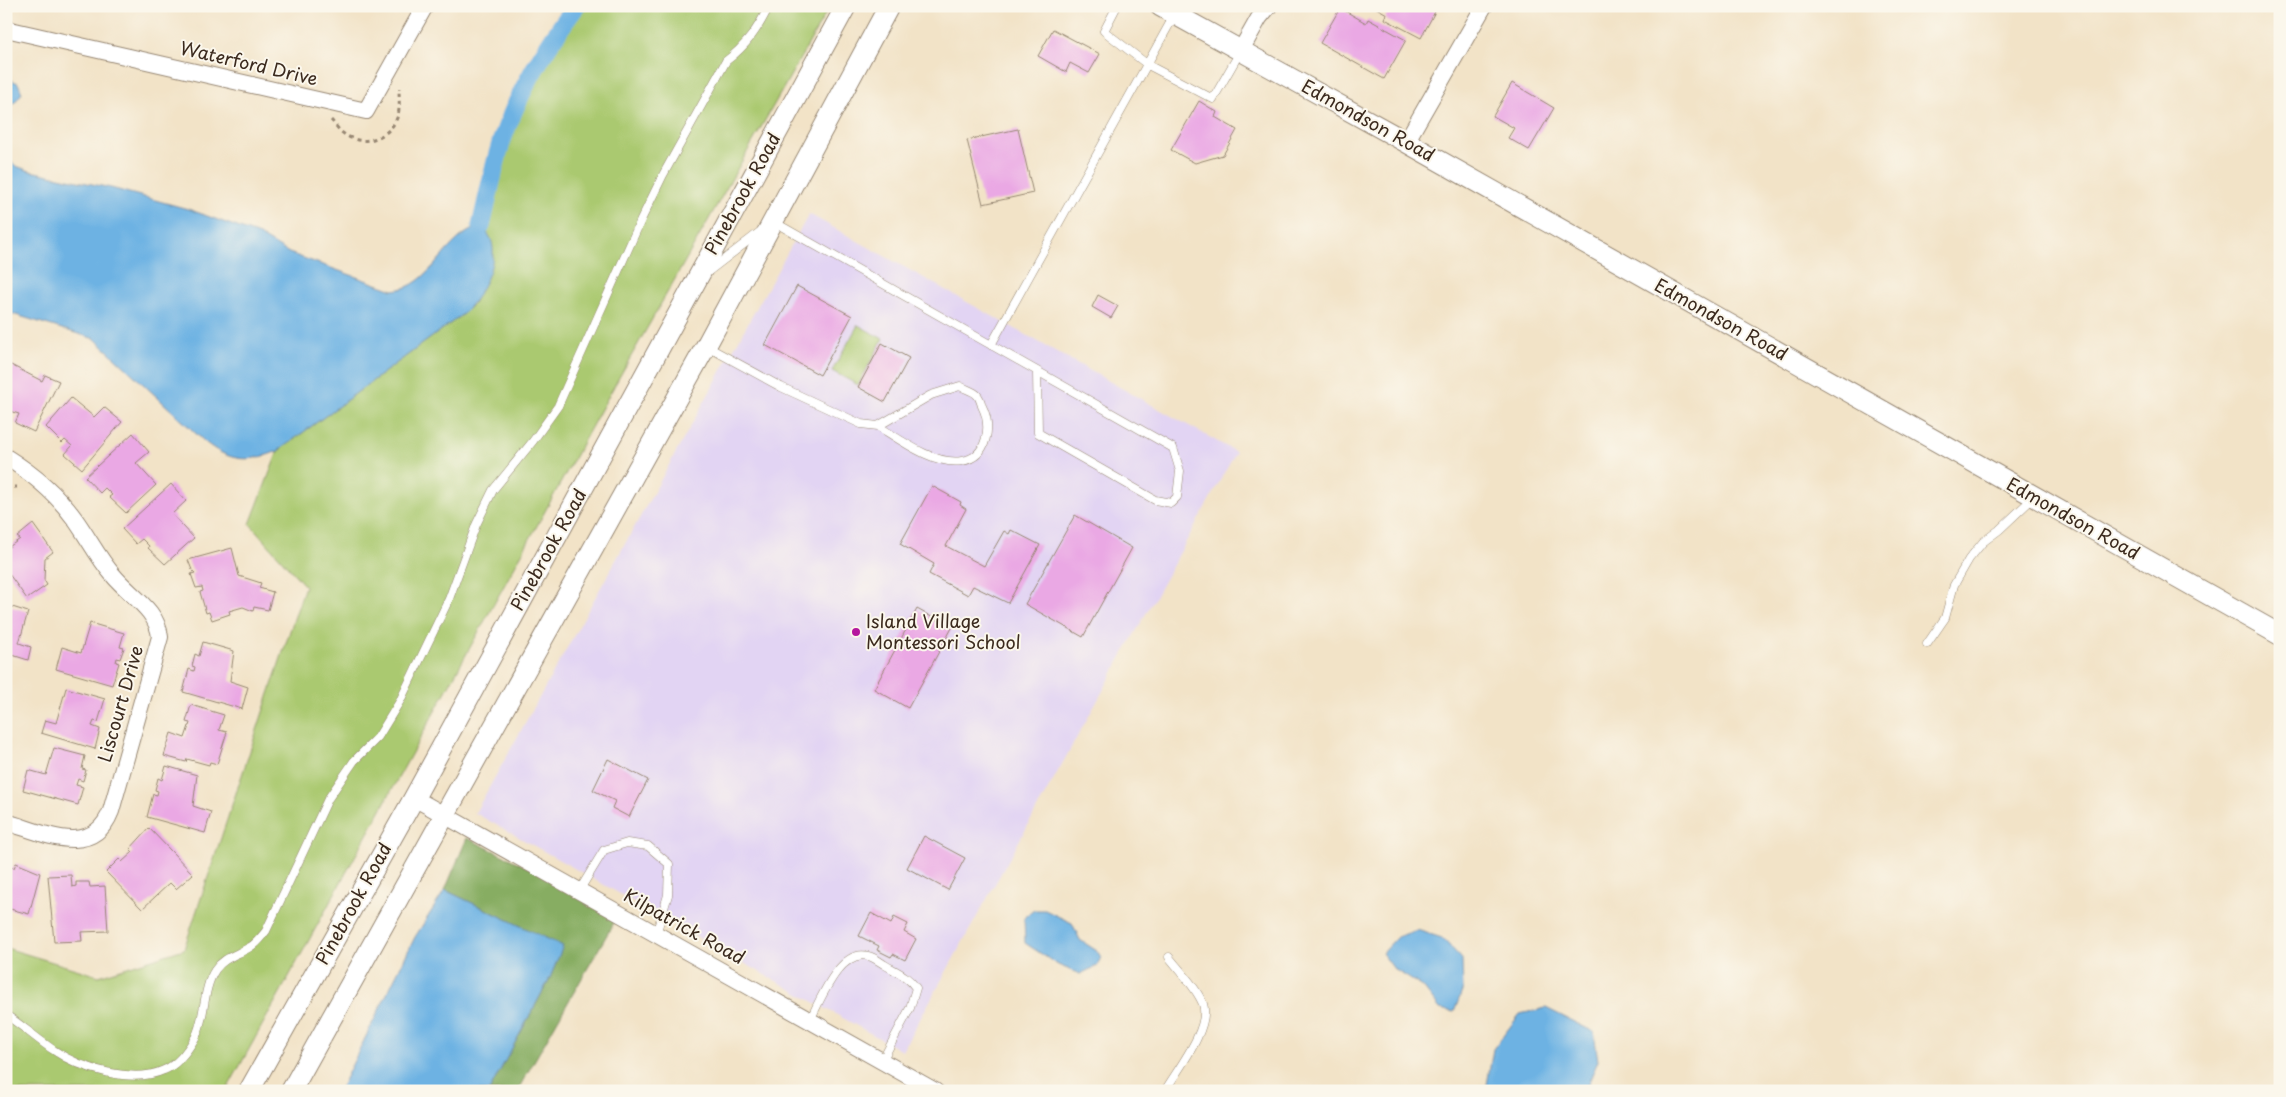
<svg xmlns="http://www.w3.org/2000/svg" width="2286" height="1097" font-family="'Playpen Sans',sans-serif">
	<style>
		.built { fill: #e2d4f3 }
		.green { fill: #aac970; stroke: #727a47 }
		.forest { fill: #87ad62; stroke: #616c40 }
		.water { fill: #6db2e3; stroke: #546e80 }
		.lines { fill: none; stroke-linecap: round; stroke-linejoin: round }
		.canal { stroke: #6db2e3; stroke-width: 19 }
		.building { fill: #eaa8e4 }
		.service-casing { stroke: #968672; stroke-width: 9 }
		.minor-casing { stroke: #968672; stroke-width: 18 }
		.tertiary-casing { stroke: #968672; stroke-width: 22 }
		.path { stroke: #968672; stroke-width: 3; stroke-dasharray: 4 4; stroke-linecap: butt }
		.service { stroke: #fff; stroke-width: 8 }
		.minor { stroke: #fff; stroke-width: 16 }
		.tertiary { stroke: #fff; stroke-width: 20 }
		.poi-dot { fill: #b5179e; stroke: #fbf7ec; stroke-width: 2 }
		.labels { text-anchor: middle; stroke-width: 4; stroke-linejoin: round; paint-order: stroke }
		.street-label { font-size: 18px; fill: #3b2a1e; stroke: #fbf7ec }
		.poi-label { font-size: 18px; fill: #3b2a1e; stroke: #fbf7ec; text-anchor: start }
	</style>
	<rect width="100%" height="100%" fill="#fbf7ec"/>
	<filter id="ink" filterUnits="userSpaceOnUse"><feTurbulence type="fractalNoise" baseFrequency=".02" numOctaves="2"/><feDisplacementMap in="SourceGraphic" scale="10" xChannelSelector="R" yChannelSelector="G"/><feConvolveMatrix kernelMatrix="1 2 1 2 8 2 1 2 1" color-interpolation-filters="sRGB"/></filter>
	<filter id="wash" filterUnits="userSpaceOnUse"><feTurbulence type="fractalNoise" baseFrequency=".0096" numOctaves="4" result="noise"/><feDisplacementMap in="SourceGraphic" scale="20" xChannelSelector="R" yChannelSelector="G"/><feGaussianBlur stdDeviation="1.12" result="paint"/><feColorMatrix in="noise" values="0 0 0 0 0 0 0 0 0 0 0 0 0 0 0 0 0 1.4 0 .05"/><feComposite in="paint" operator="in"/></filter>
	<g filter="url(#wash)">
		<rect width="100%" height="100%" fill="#f2e3c7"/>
		<path class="built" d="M809 214 1236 452 902 1051 475 813Z"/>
		<path class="green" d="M570 6H830L604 404 226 1091H6V948L99 976 184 949 305 586 250 524 278 451 463 314 474 303 486 233 481 226C490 188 496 148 513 112 528 79 549 48 568 17Z
			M858 325 883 339 858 385 832 371Z"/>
		<path class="forest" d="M467 838 620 912 517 1091H489L550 978 562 946 445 890Z"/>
		<path class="water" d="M6 78 18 83 22 93 6 113Z
			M6 158 16 166 30 171 111 188 188 209 259 235 289 253 393 290C432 288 444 236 481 226 484 230 489 234 491 239 500 263 479 298 463 314L278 451C249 463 230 462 205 442L95 339 6 312Z
			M445 890 563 946 550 978 489 1091H339L415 937Z
			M1034 910H1045L1072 923 1080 940 1097 951 1101 957 1097 966 1080 974 1058 965 1025 943 1024 918Z
			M1417 930 1442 938 1462 959 1463 989 1454 1012 1440 1009 1423 987 1394 969 1382 953 1397 937Z
			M1546 1008 1594 1032 1598 1061 1585 1091H1486L1493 1049 1520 1014Z"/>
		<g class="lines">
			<path class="canal" d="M481 226C488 198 493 168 502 140 518 93 546 46 576 6"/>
		</g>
		<g id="blocks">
			<path class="building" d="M1373 6H1438L1421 38 1385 19 1387 14Z
				M1340 8 1366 23 1368 19 1406 40 1384 79 1320 43Z
				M1053 29 1100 54 1089 73 1070 63 1066 72 1038 56Z
				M1512 83 1554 108 1529 150 1508 138 1514 128 1493 116Z
				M1199 101 1217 112 1215 117 1237 130 1223 155 1195 163 1171 150Z
				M1018 129 1033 193 983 204 967 140Z
				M797 286 852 316 820 375 765 345Z
				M1098 295 1118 306 1111 318 1092 307Z
				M882 343 909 358 885 402 858 387Z
				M9 364 42 381 45 375 59 381 34 432 15 423 19 414 6 410V371Z
				M71 398 94 417 104 407 122 422 82 469 65 454 72 446 65 440 62 443 46 427Z
				M133 433 149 452 136 463 156 485 126 513 109 497 112 495 105 488 100 493 85 477Z
				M171 484 186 501 172 514 194 538 165 564 148 548 149 546 142 539 136 544 122 529Z
				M932 486 961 502 960 505 966 509 946 546 984 566 1004 531 1009 534 1011 530 1040 545 1008 603 973 586 968 595 929 574 934 564 900 544Z
				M1075 515 1132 548 1083 637 1025 604Z
				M33 524 53 552 45 558 44 580 47 585 27 599 6 570V549L20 539 17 537Z
				M232 548 239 576 261 583 259 588 273 592 268 610 254 607 253 611 243 607 229 611 230 614 212 620 209 612 206 613 200 592 203 591 202 587 196 588 191 574 195 573 192 570 188 560Z
				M6 605 28 612 19 643 31 647 28 660 6 653Z
				M917 609 952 628 908 708 874 689Z
				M90 623 124 633 120 647 124 648 120 659 117 658 116 662 119 663 112 685 56 669 62 647 81 653Z
				M203 642 234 651 230 681 248 687 242 709 183 692 189 669 194 671 195 667 192 666 195 654 199 656Z
				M66 688 105 699 98 722 94 721 92 726 100 729 95 749 41 733 45 720 56 723Z
				M191 705 224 715 219 730 227 732 217 764 210 762 209 765 187 759 186 762 164 756 171 733 185 738 190 723 186 722Z
				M54 748 85 756 82 769 86 770 83 781 78 779 76 785 83 787 78 805 23 790 28 770 46 775Z
				M608 759 648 780 629 817 612 808 615 801 593 790Z
				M166 766 197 775 193 806 211 812 205 833 147 817 153 794 157 795 158 791 155 790 158 778 162 780Z
				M149 828 193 874 176 889 170 883 142 909 106 872 119 859 122 862 133 852 130 849Z
				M924 836 965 858 948 890 907 868Z
				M6 860 11 861 10 867 14 868 16 863 40 873 29 914 6 908Z
				M71 875 72 887 76 886V882H89L90 887 105 886 108 931 81 932 82 941 54 942 48 876Z
				M871 913 891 924 894 917 908 924 904 932 916 939 905 960 893 954 891 957 877 950 879 946 859 936Z"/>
		</g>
	</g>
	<g filter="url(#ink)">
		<use href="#blocks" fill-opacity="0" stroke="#968672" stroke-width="1"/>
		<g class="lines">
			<g class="service-casing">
				<path id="service" d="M1117 6 1104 31 1148 65 1213 99 1240 52
					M774 222 1173 448 1180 471 1177 497 1171 503 1155 500 1038 433 1037 371
					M709 271 761 231
					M991 345 1175 14
					M706 346 781 387 861 424 878 426 931 395 960 386C965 389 974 391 977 395 980 398 981 403 982 406 992 426 988 457 962 461 935 466 899 439 878 426
					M1927 644 1945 618 1954 585 1969 559 1983 542 1999 530 2033 498
					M579 891 604 850 627 843 648 846 669 864 668 895 656 934
					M6 1015C23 1026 38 1040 55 1051 81 1069 134 1084 164 1070 177 1065 188 1050 195 1038 206 1017 202 990 215 970 224 957 237 955 250 947 256 944 261 937 266 931L328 799 354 761 378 737 400 701 449 599 476 525 493 490 533 441 558 406 641 220 663 175 726 61C746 46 758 29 769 6
					M810 1020C820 1001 840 948 868 956 874 957 880 962 885 965 897 972 908 976 916 988L910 1008 882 1061
					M1165 1091C1177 1070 1211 1028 1203 1004 1196 987 1180 971 1169 957"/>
			</g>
			<g class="minor-casing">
				<path id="minor" d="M6 29 366 111 425 6
					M1241 50 1259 18 1269 6
					M1406 142 1484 6
					M6 457C33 474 56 493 74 518 88 537 98 558 113 575 130 596 157 609 160 637L111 811C92 860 42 832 6 822
					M414 798 935 1091"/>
			</g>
			<g class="tertiary-casing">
				<path id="tertiary" d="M1160 6 1406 142 2280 635
					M249 1091 414 798 846 6
					M291 1091 706 346 889 6"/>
			</g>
			<path class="path" d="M331 120C335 124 339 131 344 134 363 148 391 138 398 115 400 107 399 97 399 88
				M6 487H17"/>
			<use href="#service" class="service"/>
			<use href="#minor" class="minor"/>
			<use href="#tertiary" class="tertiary"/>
		</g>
	</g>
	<circle class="poi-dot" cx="856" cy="632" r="5"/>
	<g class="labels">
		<g class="street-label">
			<text transform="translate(249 64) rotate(13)" y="6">Waterford Drive</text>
			<text transform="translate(1368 121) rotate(29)" y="6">Edmondson Road</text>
			<text transform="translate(743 194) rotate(-61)" y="6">Pinebrook Road</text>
			<text transform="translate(1721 320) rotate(29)" y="6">Edmondson Road</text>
			<text transform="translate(2073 519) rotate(29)" y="6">Edmondson Road</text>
			<text transform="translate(549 550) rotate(-61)" y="6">Pinebrook Road</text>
			<text transform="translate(121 704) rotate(-74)" y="6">Liscourt Drive</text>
			<text transform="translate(354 904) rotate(-61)" y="6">Pinebrook Road</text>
			<text transform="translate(684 927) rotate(29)" y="6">Kilpatrick Road</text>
		</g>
		<g class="poi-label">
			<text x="866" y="628">Island Village<tspan x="866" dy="21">Montessori School</tspan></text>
		</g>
	</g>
	<rect width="2286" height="1097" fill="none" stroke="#fbf7ec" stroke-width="25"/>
</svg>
